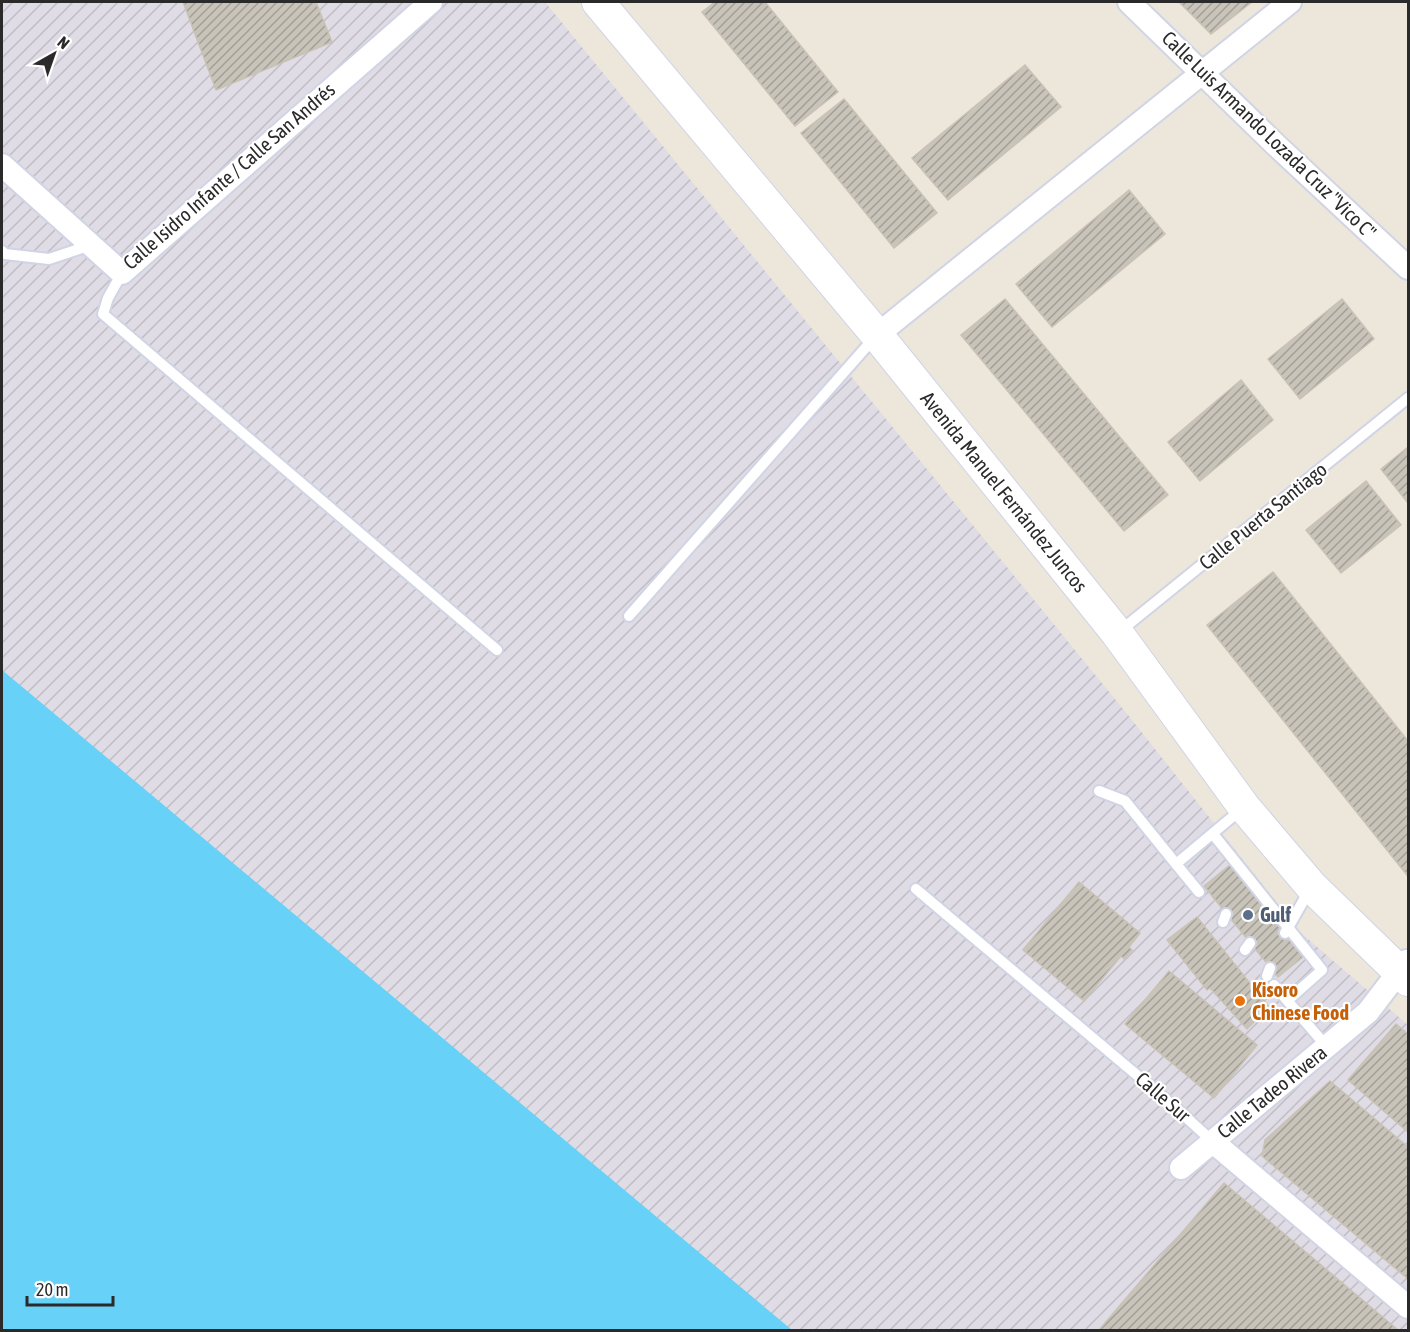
<svg xmlns="http://www.w3.org/2000/svg" width="1410" height="1332" font-family="'Asap Condensed',sans-serif">
	<style>
		.industrial { fill: url(#industrial-furrows) }
		.water { fill: #67d1f7 }
		.building { fill: url(#building-hatch); stroke: #c9c2b5; stroke-width: 1.5 }
		.lines { fill: none; stroke-linecap: round; stroke-linejoin: round }
		.lane-casing { stroke: #d0d4e4; stroke-width: 14 }
		.street-casing { stroke: #d0d4e4; stroke-width: 26 }
		.secondary-casing { stroke: #d0d4e4; stroke-width: 34 }
		.lane { stroke: #fff; stroke-width: 10 }
		.street { stroke: #fff; stroke-width: 22 }
		.secondary { stroke: #fff; stroke-width: 32 }
		.service-dot { fill: #5c6f8a; stroke: #fff; stroke-width: 2 }
		.food-dot { fill: #e8710a; stroke: #fff; stroke-width: 2 }
		.labels { text-anchor: middle; stroke-width: 4.5; stroke-linejoin: round; paint-order: stroke }
		.street-label { font-size: 20px; fill: #2a2a2a; stroke: #fff }
		.service-label { font-size: 20px; font-weight: bold; fill: #4e5e75; stroke: #fff; text-anchor: start }
		.food-label { font-size: 20px; font-weight: bold; fill: #c56008; stroke: #fff; text-anchor: start }
	</style>
	<defs>
		<pattern id="industrial-furrows" width="10" height="10" patternUnits="userSpaceOnUse" patternTransform="scale(1.5)"><rect width="10" height="10" fill="#dfdce5"/><path d="M-1 1l2-2M0 10L10 0M9 11l2-2" fill="none" stroke="#c0bdc5"/></pattern>
		<pattern id="building-hatch" width="6" height="6" patternUnits="userSpaceOnUse" patternTransform="scale(1.5)"><rect width="6" height="6" fill="#c8c4ba"/><path d="M-1 1l2-2M0 6l6-6M5 7l2-2" fill="none" stroke="#a39f97"/></pattern>
	</defs>
	<rect width="100%" height="100%" fill="#ede6db"/>
	<path class="industrial" d="M2 2H545L1128 715 1302 934 1408 1025V1330H781L2 672Z"/>
	<path class="water" d="M2 670 792 1330H2Z"/>
	<path class="building" d="M183 2H316L332 42 216 90Z
		M715 2H765L838 92 795 126 702 12Z
		M1179 2H1252L1211 34Z
		M1025 65 1061 107 948 200 912 158Z
		M844 99 937 213 894 248 801 133Z
		M1129 190 1165 234 1052 327 1016 284Z
		M1005 299 1168 495 1124 531 961 335Z
		M1342 299 1374 339 1300 399 1268 359Z
		M1241 380 1273 420 1200 481 1168 442Z
		M1408 447V503L1381 469Z
		M1366 481 1401 525 1341 573 1306 530Z
		M1273 572 1408 741V873L1407 875 1207 625Z
		M1230 865 1303 957 1278 977 1204 886Z
		M1079 882 1140 933 1129 947 1132 950 1124 959 1121 956 1084 1001 1023 950Z
		M1197 917 1269 1007 1247 1029 1210 988 1207 990 1167 940Z
		M1169 971 1257 1045 1214 1098 1125 1024Z
		M1396 1024 1408 1034V1132L1348 1080Z
		M1330 1081 1408 1147V1279L1262 1156 1265 1140Z
		M1224 1183 1398 1330H1099Z"/>
	<g class="lines">
		<g class="lane-casing">
			<path id="lane" d="M2 251 5 254 49 259 91 245
				M122 273 108 298 103 314 497 650
				M629 616 875 337
				M1120 631 1408 398
				M1099 791 1125 801 1176 864
				M1213 834 1322 970 1288 1000
				M916 889 1176 1108 1212 1141
				M1199 892 1176 864 1243 808
				M1223 922 1226 914
				M1285 933 1310 889
				M1245 950 1250 943
				M1267 976 1270 968
				M1274 985 1327 1047"/>
		</g>
		<g class="street-casing">
			<path id="street" d="M1129 2 1277 146 1408 268
				M2 165 122 273 431 2
				M877 335 1290 2
				M1212 1141 1408 1307
				M1181 1168 1368 1012 1407 961"/>
		</g>
		<g class="secondary-casing">
			<path id="secondary" d="M598 2 877 335 1117 633 1244 807 1312 887 1408 980"/>
		</g>
		<use href="#lane" class="lane"/>
		<use href="#street" class="street"/>
		<use href="#secondary" class="secondary"/>
	</g>
	<circle class="service-dot" cx="1248" cy="915" r="6"/>
	<circle class="food-dot" cx="1240" cy="1001" r="6"/>
	<g class="labels">
		<g class="street-label">
			<text transform="translate(1269 135) rotate(44)" y="7">Calle Luis Armando Lozada Cruz "Vico C"</text>
			<text transform="translate(229 176) rotate(-41)" y="7">Calle Isidro Infante / Calle San Andrés</text>
			<text transform="translate(1004 492) rotate(51)" y="7">Avenida Manuel Fernández Juncos</text>
			<text transform="translate(1263 516) rotate(-39)" y="7">Calle Puerta Santiago</text>
			<text transform="translate(1272 1092) rotate(-39)" y="7">Calle Tadeo Rivera</text>
			<text transform="translate(1163 1097) rotate(41)" y="7">Calle Sur</text>
		</g>
		<g class="service-label">
			<text x="1260" y="922">Gulf</text>
		</g>
		<g class="food-label">
			<text x="1252" y="997">Kisoro<tspan x="1252" dy="23">Chinese Food</tspan></text>
		</g>
	</g>
	<rect width="1410" height="1332" fill="none" stroke="#2a2a2a" stroke-width="6"/>
	<g transform="translate(54 54) rotate(40)" stroke="#ffffff" stroke-width="4.5" paint-order="stroke">
	<path d="M0-4.5L10 22L0 15L-10 22Z" fill="#2a2a2a"/>
	<text y="-9" font-size="16" font-weight="bold" text-anchor="middle" fill="#2a2a2a">N</text>
	</g>
	<path d="M27 1296v9h86v-9" fill="none" stroke="#2a2a2a" stroke-width="3"/>
	<text x="36" y="1296" font-size="18" fill="#2a2a2a" stroke="#ffffff" stroke-width="4.5" paint-order="stroke">20 m</text>
</svg>
